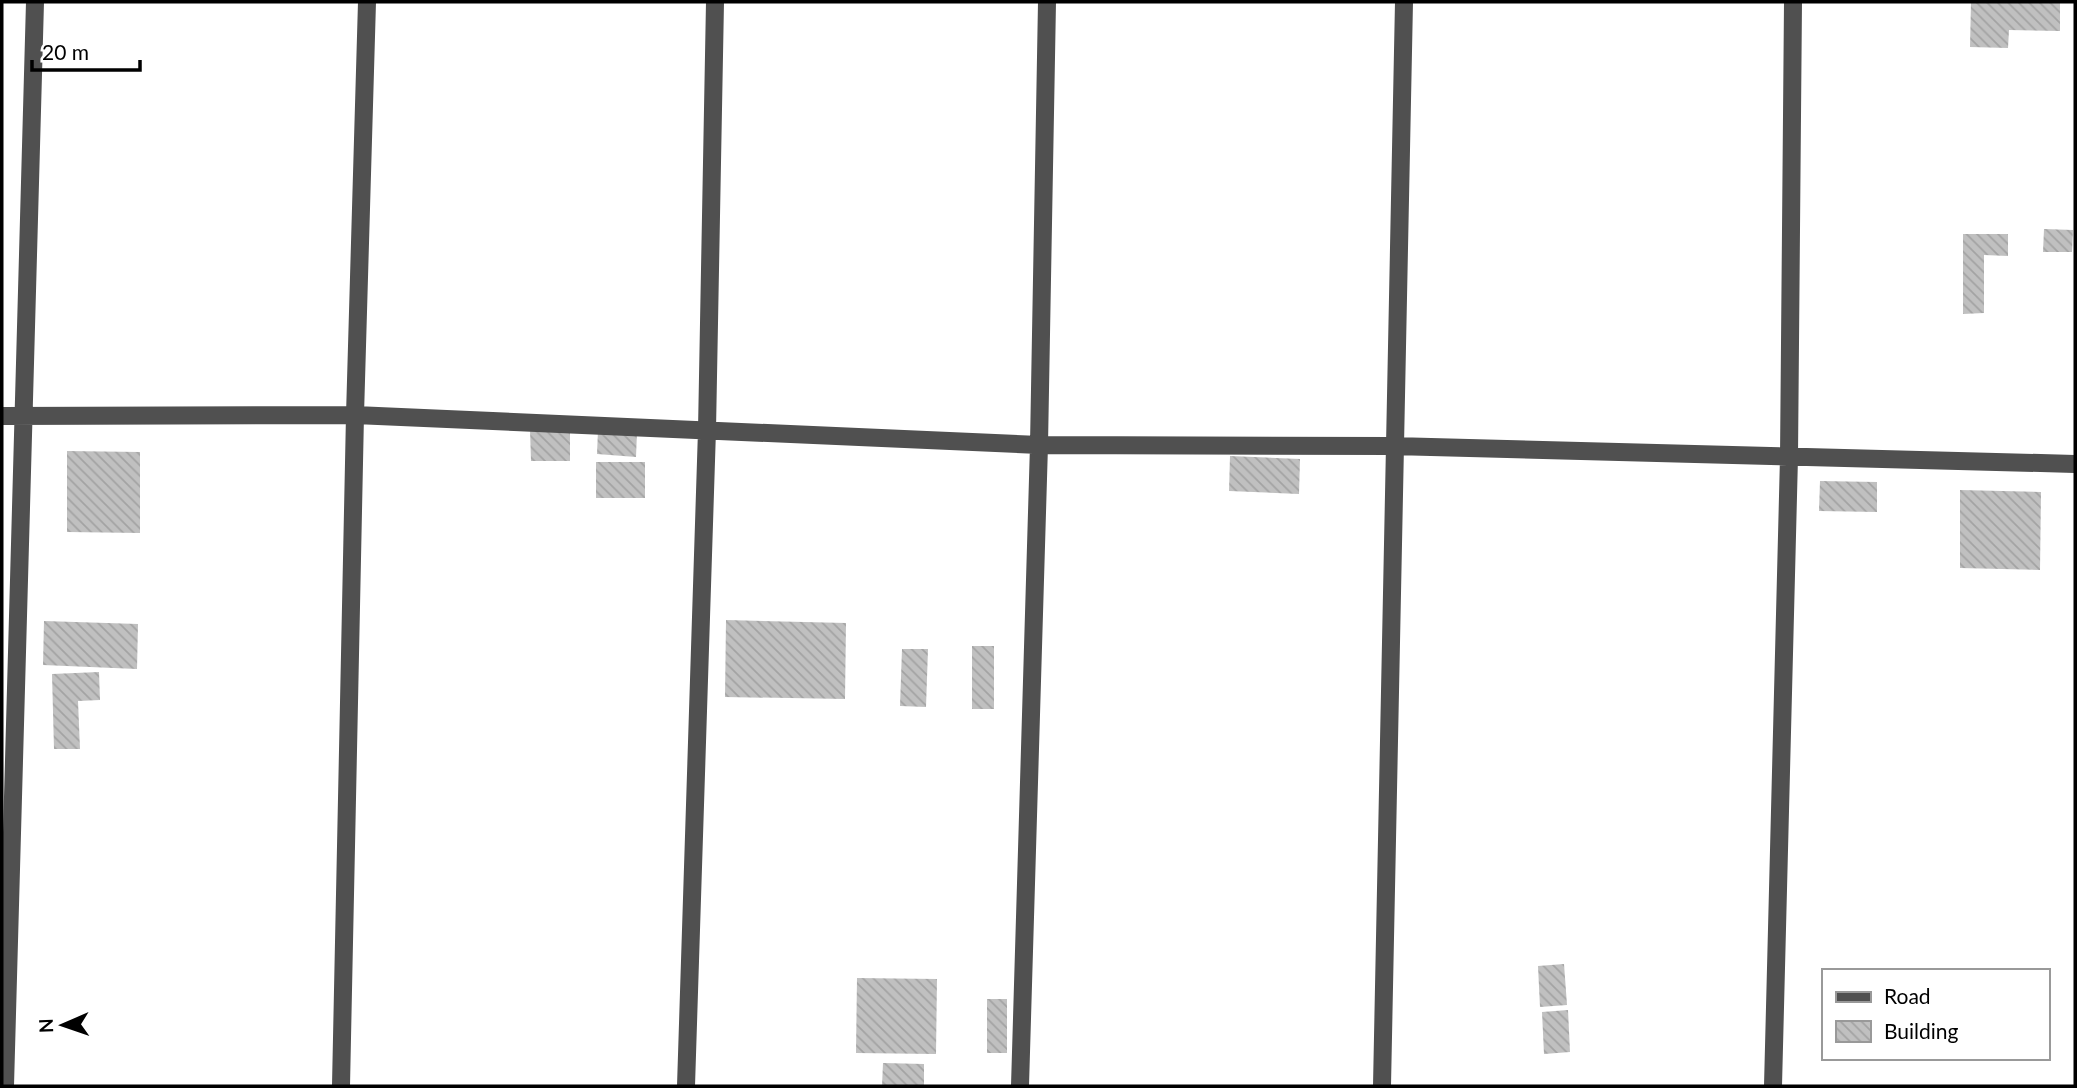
<svg xmlns="http://www.w3.org/2000/svg" width="2077" height="1088" font-family="Lato,sans-serif">
	<style>
		.building { fill: url(#building-back-hatch) }
		.lines { fill: none; stroke-linecap: round; stroke-linejoin: round }
		.minor { stroke: #505050; stroke-width: 18 }
	</style>
	<defs>
		<pattern id="building-back-hatch" width="6" height="6" patternUnits="userSpaceOnUse" patternTransform="scale(1.75)"><rect width="6" height="6" fill="#c0c0c0"/><path d="M-1 5l2 2M0 0l6 6M5-1l2 2" fill="none" stroke="#a3a3a3"/></pattern>
	</defs>
	<rect width="100%" height="100%" fill="#fff"/>
	<path class="building" d="M1971 2H2060V31L2009 30 2008 48 1970 47Z
		M2044 229 2073 230 2072 252H2043Z
		M1963 234H2008V256L1984 255V313L1963 314Z
		M570 428V461H531L530 429Z
		M598 430 637 432 636 457 597 454Z
		M67 451 140 452V533L67 532Z
		M1230 456 1300 459 1299 494 1229 491Z
		M596 462H645V498H596Z
		M1820 481 1877 482V512L1819 511Z
		M1960 490 2041 492 2040 570 1960 568Z
		M726 620 846 623 845 699 725 697Z
		M44 621 138 624 137 669 43 665Z
		M972 646H994V709H972Z
		M902 649H928L926 707 900 706Z
		M99 672 100 700 78 701 80 749H54L52 674Z
		M1564 964 1567 1005 1540 1007 1538 966Z
		M857 978 937 979 936 1054 856 1053Z
		M987 999H1007V1053H987Z
		M1568 1010 1570 1052 1544 1054 1542 1012Z
		M883 1063 924 1064V1086H882Z"/>
	<g class="lines">
		<path class="minor" d="M2 416 355 415 1039 445 1393 446 2075 464
			M5 1086 35 2
			M341 1086 355 415 367 2
			M686 1086 707 430 715 2
			M1020 1086 1039 445 1047 2
			M1382 1086 1404 2
			M1773 1086 1789 457 1793 2"/>
	</g>
	<rect width="2077" height="1088" fill="none" stroke="#000000" stroke-width="7"/>
	<rect x="1822" y="969" width="228" height="91" fill="#ffffff" stroke="#999999" stroke-width="2"/>
	<rect x="1836" y="992" width="35" height="10" fill="#505050" stroke="#999999" stroke-width="2"/>
	<text x="1884" y="1004" font-size="21" fill="#000000">Road</text>
	<rect x="1836" y="1021" width="35" height="21" fill="url(#building-back-hatch)" stroke="#999999" stroke-width="2"/>
	<text x="1884" y="1039" font-size="21" fill="#000000">Building</text>
	<g transform="translate(63 1025) rotate(268)" stroke="#ffffff" stroke-width="5" paint-order="stroke">
	<path d="M0-5L12 26L0 18L-12 26Z" fill="#000000"/>
	<text y="-10" font-size="19" font-weight="bold" text-anchor="middle" fill="#000000">N</text>
	</g>
	<path d="M32 60v10h108v-10" fill="none" stroke="#000000" stroke-width="3.5"/>
	<text x="42" y="60" font-size="21" fill="#000000" stroke="#ffffff" stroke-width="5" paint-order="stroke">20 m</text>
</svg>
